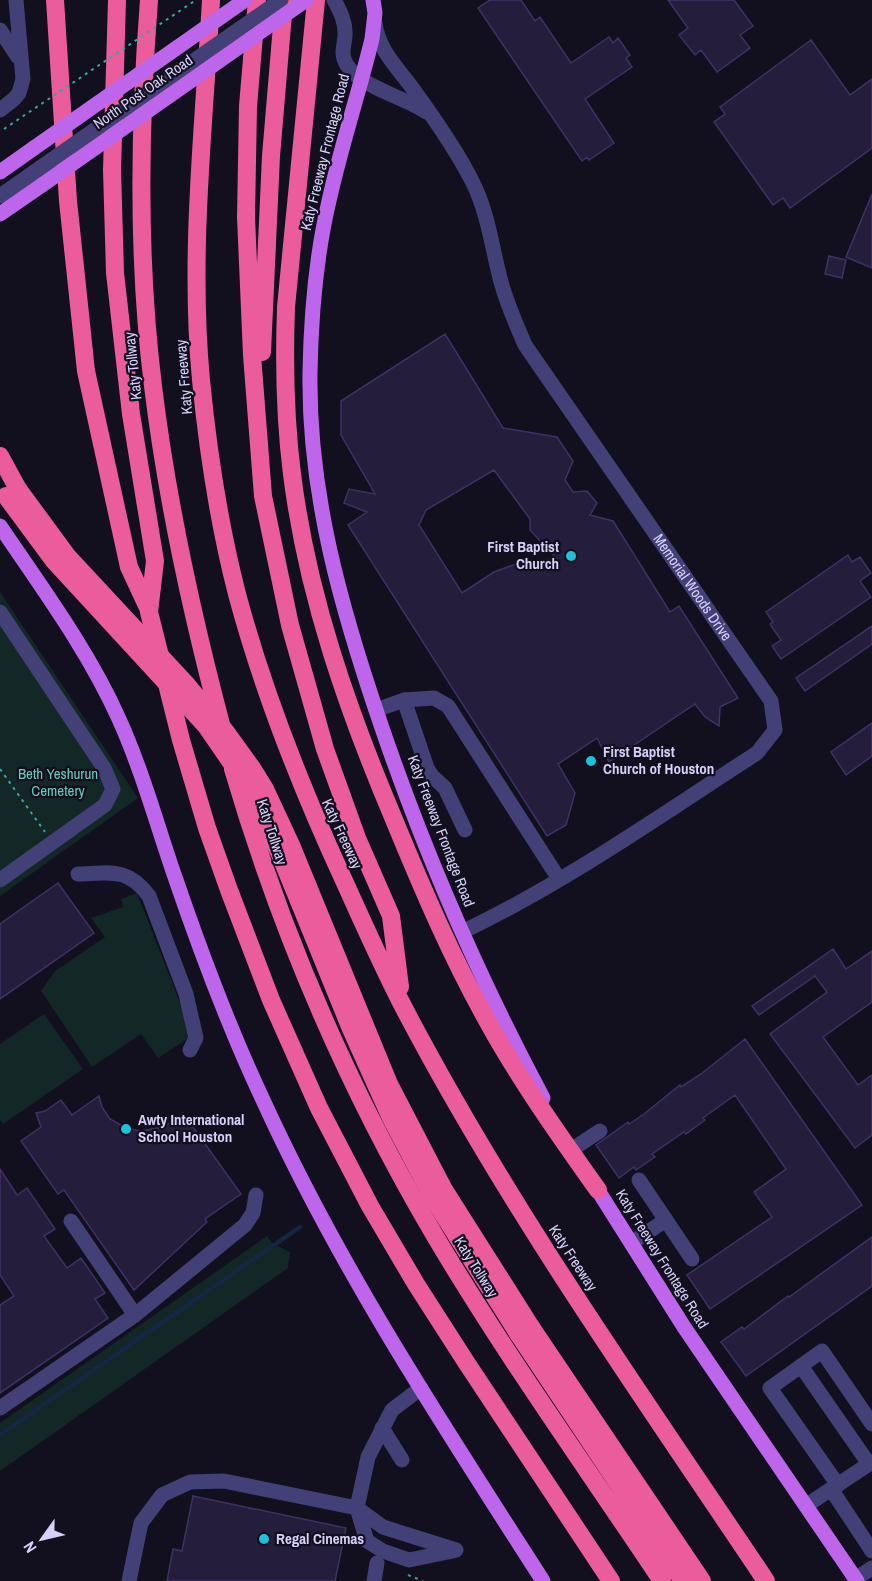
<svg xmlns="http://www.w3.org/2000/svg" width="872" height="1581" font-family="'Archivo Narrow',sans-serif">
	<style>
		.green { fill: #132727 }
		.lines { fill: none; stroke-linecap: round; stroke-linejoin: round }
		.stream { stroke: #152542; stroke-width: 4.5 }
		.building { fill: #241d3c; stroke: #3e3265; stroke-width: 1.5; fill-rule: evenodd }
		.path { stroke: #3ca29f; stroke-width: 2; stroke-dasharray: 3 4.5; stroke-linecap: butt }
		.minor { stroke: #434077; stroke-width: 15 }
		.major { stroke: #be66eb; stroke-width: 15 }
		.highway { stroke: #ea5c9b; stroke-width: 18 }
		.path-bridge { stroke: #3ca29f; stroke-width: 2; stroke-dasharray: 3 4.5; stroke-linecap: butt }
		.minor-bridge { stroke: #434077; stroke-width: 15 }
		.major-bridge { stroke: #be66eb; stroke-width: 15 }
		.highway-bridge { stroke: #ea5c9b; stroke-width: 18 }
		.poi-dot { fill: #1cc1da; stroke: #120f1e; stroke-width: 2 }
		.labels { text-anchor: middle; stroke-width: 4.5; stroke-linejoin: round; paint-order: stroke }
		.street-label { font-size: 15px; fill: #d7d1f9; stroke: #120f1e }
		.poi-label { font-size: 15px; font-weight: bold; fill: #d7d1f9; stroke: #120f1e; text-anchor: start }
		.park-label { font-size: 15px; fill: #67cfb8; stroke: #120f1e }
	</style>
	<rect width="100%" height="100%" fill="#120f1e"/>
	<path class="green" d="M0 592 138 798 0 896Z
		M137 893 184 1013 189 1038 158 1058 141 1034 92 1067 41 991 55 971 105 937 91 918 123 907 121 899Z
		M44 1014 83 1069 3 1124 0 1120V1044Z
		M267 1236 272 1243 290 1252 288 1268 0 1471V1423Z"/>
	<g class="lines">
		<path class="stream" d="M0 1435 300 1227"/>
	</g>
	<path class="building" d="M490 0H521L535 21 540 17 571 63 609 37 613 43 618 38 630 55 626 58 632 67 585 99 614 143 589 160 587 157 582 161 478 8Z
		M668 0H734L753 26 740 35 750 48 717 72 701 50 695 55 679 35 688 28Z
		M811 40 850 95 872 79V148L790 208 783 198 773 205 714 122 725 114 720 107Z
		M872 194V268L846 257Z
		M829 256 846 260 842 278 825 274Z
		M445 334 503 428 557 437 573 461 565 480 573 492 587 491 597 503 590 515 613 521 670 612 679 606 738 698 720 707 719 726 705 717 695 704 609 762 597 738 558 764 575 793 566 825 547 836 348 525 367 512 344 503 349 489 375 494 341 435V401ZM494 470 530 519V530L557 559 524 561 494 572 462 593 419 525 426 510Z
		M848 555 852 562 860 557 871 573 860 581 871 597 781 659 772 646 781 640 770 624 773 622 766 612Z
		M872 626V644L805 691 796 678Z
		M872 723V756L846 775 831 752Z
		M58 883 94 933 0 999V924Z
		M833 949 846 969 872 951V1002L823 1037 858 1085 872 1075V1135L855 1148 770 1034 827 992 815 976 759 1015 752 1006Z
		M745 1039 862 1205 710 1309 687 1275 772 1217 754 1192 786 1169 735 1095 703 1118 705 1120 686 1134 684 1132 652 1154 655 1157 636 1170 634 1167 619 1178 596 1145 628 1122 629 1124 644 1114 680 1085 681 1087 701 1074Z
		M99 1096 102 1107 110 1119 126 1128 140 1131 164 1127 183 1113 241 1194 205 1219 207 1222 134 1290 64 1190 58 1194 21 1141 41 1127 36 1113 45 1111 61 1100 72 1115Z
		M0 1169 17 1195 27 1188 55 1229 44 1236 67 1268 81 1258 105 1293 95 1299 108 1318 0 1393V1305L14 1296 0 1275Z
		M872 1237V1286L746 1376 721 1342 742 1327 744 1329 788 1296 789 1297Z
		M193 1496 346 1528 335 1581H167L173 1549 182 1551Z"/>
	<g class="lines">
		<path class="path" d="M0 769 45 832
			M408 1575 423 1581"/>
		<g class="minor">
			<path d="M334 0C340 11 346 22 345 36 345 43 341 51 344 59 352 85 405 97 426 112"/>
			<path id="s1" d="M375 23C379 51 397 67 413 89 434 118 456 149 472 181 488 212 492 248 501 282 507 304 516 324 525 345L771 701 775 730 757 753C661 815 565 883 462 932"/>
			<path d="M0 30 18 57"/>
			<path d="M0 110 14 99 19 93 23 79 16 0"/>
			<path d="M0 196 40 168"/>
			<path d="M0 612 104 768 113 789 105 805 0 880"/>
			<path d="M404 700 434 698 448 706 559 879"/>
			<path d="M376 710 404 700 427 768 432 776 445 788 465 830"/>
			<path d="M78 874C110 873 128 867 149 896L186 994 196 1038 190 1050"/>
			<path d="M574 1148 600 1131"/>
			<path d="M639 1180 692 1259"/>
			<path d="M71 1221 135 1315"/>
			<path d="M631 1243 666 1220"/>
			<path d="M801 1366 869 1464"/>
			<path d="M421 1388 392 1410 368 1457 357 1508 367 1541 383 1551 409 1560 453 1551"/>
			<path d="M0 1408 135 1315 245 1225 253 1213 256 1195"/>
			<path d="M382 1428 402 1460"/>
			<path d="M838 1485 770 1388 822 1351 872 1424"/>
			<path d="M831 1489 872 1551"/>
			<path d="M807 1505 872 1462"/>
			<path d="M855 1579 872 1568"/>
			<path d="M129 1581 141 1523 162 1495 190 1482 224 1481 357 1508 383 1527 456 1550"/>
			<path d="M374 1581 377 1563"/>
		</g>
		<path class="major" d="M373 0 375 13 372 39C359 93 341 146 329 201 316 256 311 316 310 372 308 494 342 611 381 725 425 854 479 978 543 1098
			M0 172 34 148
			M0 214 42 185
			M0 526C42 588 88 650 119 719 142 770 157 825 175 877 201 953 229 1028 263 1100 340 1269 443 1425 543 1581
			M592 1181 684 1327 857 1581"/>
		<path class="highway" d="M55 0 68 201 86 371 129 567 149 610
			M117 0 112 170 115 273 131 414 155 561 149 612 181 740 207 828 229 890 271 1000 319 1108 370 1206 416 1284 466 1362 611 1581
			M149 0C139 128 137 258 153 386 167 502 192 615 222 728
			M211 0C204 125 189 255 201 380 208 452 219 524 237 594 264 695 302 790 346 885 365 927 384 970 405 1010 510 1210 641 1394 766 1581
			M257 0 248 106 246 217 252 355 263 496 290 625 325 749 357 838 391 916 400 987
			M316 0 286 307C284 363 285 419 292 474 307 595 348 711 395 822 423 890 452 958 488 1022 520 1080 559 1135 598 1190
			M262 352 271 156 284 2
			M0 456 18 489
			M233 769C281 933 349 1090 435 1236 505 1354 586 1467 662 1581
			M531 1327 702 1581
			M519 1335 683 1581"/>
		<path class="path-bridge" d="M4 129 196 0"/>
		<path class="minor-bridge" d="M40 168 281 0"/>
		<path class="major-bridge" d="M34 148 245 0
			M42 185 306 0"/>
		<path class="highway-bridge" d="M18 489 68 557 187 685 226 732 252 768 265 789 291 845 389 1084 443 1188 531 1327
			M6 496 54 561 206 726 246 784 279 852 351 1029 391 1118 433 1198 519 1335"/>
	</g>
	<g class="poi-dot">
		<circle cx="571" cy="556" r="6"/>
		<circle cx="591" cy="761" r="6"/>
		<circle cx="126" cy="1129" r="6"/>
		<circle cx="264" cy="1539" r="6"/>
	</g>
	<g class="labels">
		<g class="street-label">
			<text transform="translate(143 92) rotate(-35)" y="5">North Post Oak Road</text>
			<text transform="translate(325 152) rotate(-76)" y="5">Katy Freeway Frontage Road</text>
			<text transform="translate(133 366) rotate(-96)" y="5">Katy Tollway</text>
			<text transform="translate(184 377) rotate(-95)" y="5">Katy Freeway</text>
			<text dy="5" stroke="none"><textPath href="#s1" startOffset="654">Memorial Woods Drive</textPath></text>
			<text transform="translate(441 831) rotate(69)" y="5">Katy Freeway Frontage Road</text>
			<text transform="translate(272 832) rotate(72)" y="5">Katy Tollway</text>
			<text transform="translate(342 834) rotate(65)" y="5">Katy Freeway</text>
			<text transform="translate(573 1258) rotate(57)" y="5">Katy Freeway</text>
			<text transform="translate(662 1259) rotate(58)" y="5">Katy Freeway Frontage Road</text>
			<text transform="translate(476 1267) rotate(58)" y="5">Katy Tollway</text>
		</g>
		<g class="poi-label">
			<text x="559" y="552" text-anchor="end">First Baptist<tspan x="559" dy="17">Church</tspan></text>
			<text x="603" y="757">First Baptist<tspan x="603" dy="17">Church of Houston</tspan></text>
			<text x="138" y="1125">Awty International<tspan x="138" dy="17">School Houston</tspan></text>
			<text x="276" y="1544">Regal Cinemas</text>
		</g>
		<g class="park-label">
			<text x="58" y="779">Beth Yeshurun<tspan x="58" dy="17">Cemetery</tspan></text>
		</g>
	</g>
	<g transform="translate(42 1539) rotate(236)" stroke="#120f1e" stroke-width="4.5" paint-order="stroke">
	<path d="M0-4.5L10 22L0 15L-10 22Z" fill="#d7d1f9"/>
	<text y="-9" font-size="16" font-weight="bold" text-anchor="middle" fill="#d7d1f9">N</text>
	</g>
</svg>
